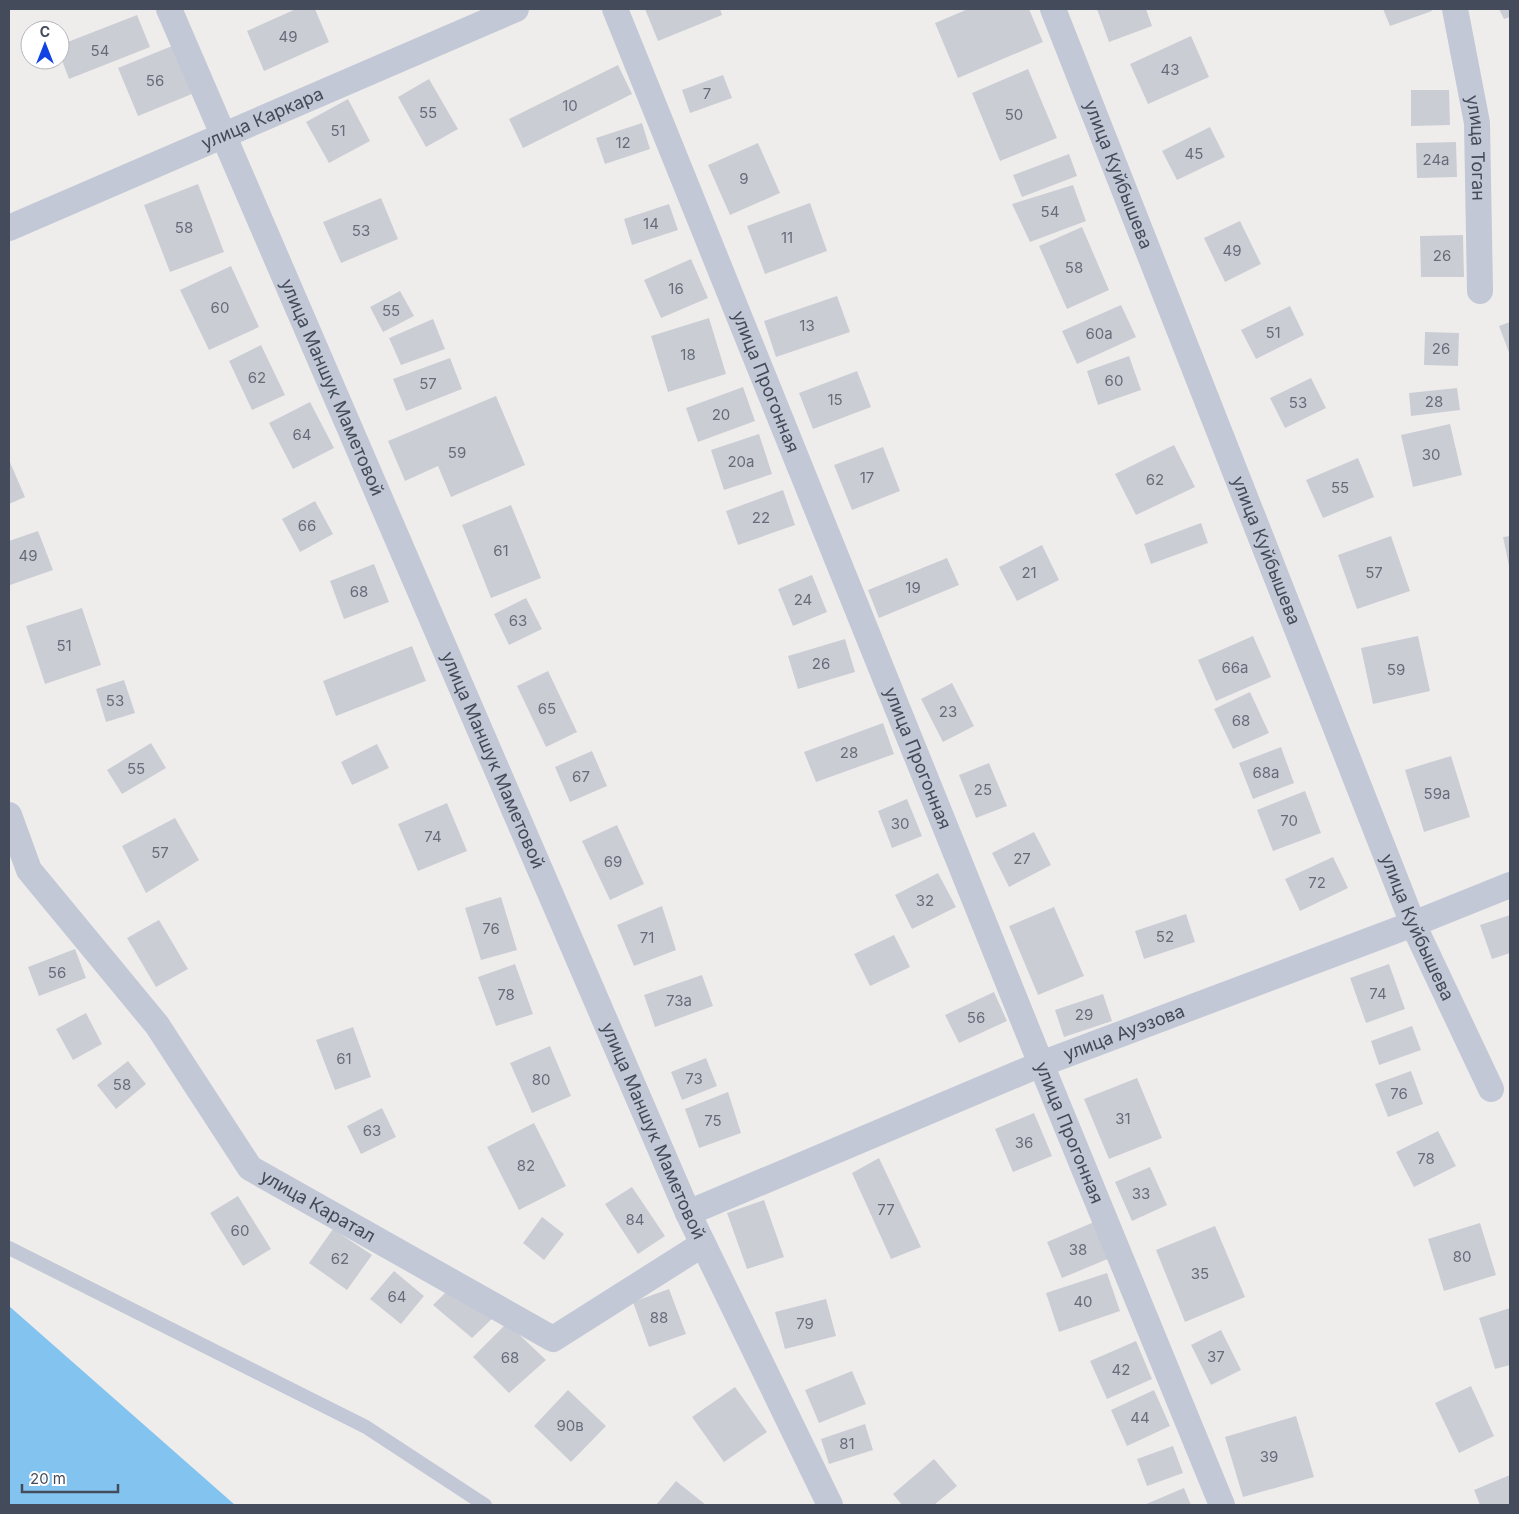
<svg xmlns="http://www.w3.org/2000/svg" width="1519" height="1514" font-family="Inter,sans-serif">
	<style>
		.water { fill: #82c3ef }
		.building { fill: #cbcdd5 }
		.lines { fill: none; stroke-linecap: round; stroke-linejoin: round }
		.service { stroke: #c2c8d5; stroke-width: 14 }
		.minor { stroke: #c2c8d5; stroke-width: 26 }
		.labels { text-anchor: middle; stroke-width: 4; stroke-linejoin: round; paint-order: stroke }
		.number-label { font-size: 15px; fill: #666c79 }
		.street-label { font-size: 18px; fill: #444b5a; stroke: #fff }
	</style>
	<rect width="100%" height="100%" fill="#efedec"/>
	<path class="water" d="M9 1306 235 1505H9Z"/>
	<path class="building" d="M296 9H315L329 42 264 71 247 31Z
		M645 9H720L722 15 658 41Z
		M968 9H1029L1043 42 958 78 935 23Z
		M1097 9H1146L1152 26 1109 42Z
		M1383 9H1431L1432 11 1390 26Z
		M1499 9H1510V17L1504 19Z
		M137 15 150 47 69 79 60 55V45Z
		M1191 36 1209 77 1148 104 1130 64Z
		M172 46 192 94 138 116 118 68Z
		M618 65 632 94 523 148 509 119Z
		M1028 69 1057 138 1000 161 972 93Z
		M723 75 732 98 690 113 682 90Z
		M429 79 458 129 426 147 398 97Z
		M1411 90H1449L1450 125 1411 126Z
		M348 99 370 141 329 163 306 122Z
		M642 123 650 149 605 164 596 138Z
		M1210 127 1225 157 1177 180 1162 151Z
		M1456 142 1457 177 1417 178 1416 143Z
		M758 143 780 193 730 215 708 165Z
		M1069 154 1077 176 1022 197 1013 175Z
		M198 184 224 252 170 272 144 205Z
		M1073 185 1086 221 1030 242 1012 204Z
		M381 198 398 239 341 263 323 222Z
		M810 203 827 251 765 274 747 226Z
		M669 204 678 230 632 245 624 219Z
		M1240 221 1261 264 1225 282 1204 238Z
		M1082 227 1109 290 1067 309 1039 246Z
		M1463 235 1464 277H1421L1420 236Z
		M691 259 708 298 661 318 644 280Z
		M231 266 259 327 209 350 180 290Z
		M400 291 414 316 383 332 370 307Z
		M837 296 850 332 776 357 764 321Z
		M1121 305 1136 337 1077 364 1062 331Z
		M1290 306 1304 335 1256 359 1241 330Z
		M709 318 726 374 668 392 651 336Z
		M433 319 445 349 401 365 389 338Z
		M1510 322V355L1499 326Z
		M1425 332 1459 333 1458 366 1424 365Z
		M261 345 285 395 252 410 229 361Z
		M1129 356 1141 390 1098 405 1087 371Z
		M450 358 462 389 406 411 393 379Z
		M857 371 871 407 813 429 799 393Z
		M1311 378 1326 408 1285 428 1270 398Z
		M743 387 755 421 698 442 686 408Z
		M1457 388 1460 410 1411 416 1409 393Z
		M496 396 525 465 451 497 438 466 405 481 388 441Z
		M310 402 334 448 293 469 269 423Z
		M1450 424 1462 475 1413 487 1401 435Z
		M759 434 772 474 724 490 711 450Z
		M1174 445 1195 487 1136 515 1115 474Z
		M883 447 900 491 852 510 834 465Z
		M1358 458 1374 497 1323 518 1306 480Z
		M9 460 25 497 9 504Z
		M783 490 795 525 738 545 726 511Z
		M315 501 333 534 300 552 282 519Z
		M511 505 541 578 491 598 462 525Z
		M1201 523 1208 543 1151 564 1144 544Z
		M38 531 53 570 10 585 9 581V541Z
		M1391 536 1410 591 1357 609 1338 555Z
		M1510 536V566H1509L1503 537Z
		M1042 545 1059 580 1017 601 999 567Z
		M947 558 959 585 879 618 868 590Z
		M374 564 389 602 344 619 330 581Z
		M812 575 827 612 793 626 778 589Z
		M526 598 542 629 509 645 494 614Z
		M82 608 101 665 45 684 26 626Z
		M1253 636 1271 677 1216 701 1198 660Z
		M1418 636 1430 691 1373 704 1361 648Z
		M845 639 855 672 798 689 788 656Z
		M412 646 426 681 336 716 323 681Z
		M548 671 577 732 546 747 517 686Z
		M124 680 135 713 106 722 96 689Z
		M952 683 974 726 943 742 921 699Z
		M1250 692 1269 733 1233 749 1214 709Z
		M883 723 894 754 816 782 804 752Z
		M151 743 166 768 122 794 107 770Z
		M377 744 389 768 352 785 341 762Z
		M1281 747 1294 783 1253 799 1239 763Z
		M592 751 607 786 570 802 555 767Z
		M1451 756 1470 817 1424 832 1405 770Z
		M989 763 1007 806 976 818 959 775Z
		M1305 791 1321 833 1273 851 1257 810Z
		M907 799 922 836 892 848 878 811Z
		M447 803 467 851 418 871 398 824Z
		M175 818 199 860 146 893 122 846Z
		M617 825 644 884 610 900 582 841Z
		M1034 832 1051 865 1009 887 992 853Z
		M1333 857 1348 888 1300 911 1285 879Z
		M938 873 956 907 912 929 895 895Z
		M501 897 517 950 481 960 465 908Z
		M662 906 676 950 634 966 617 925Z
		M1054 907 1084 976 1038 995 1009 926Z
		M1186 914 1195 942 1144 959 1135 931Z
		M1510 915V953L1492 959 1480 925Z
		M159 920 188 969 156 987 127 938Z
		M894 935 910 967 870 986 854 954Z
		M75 949 86 978 39 996 28 967Z
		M515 964 533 1014 496 1026 478 977Z
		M1389 964 1405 1009 1366 1023 1350 978Z
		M702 975 713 1006 655 1027 644 995Z
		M994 992 1007 1021 959 1043 945 1015Z
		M1103 994 1112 1021 1064 1037 1055 1010Z
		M86 1013 102 1044 73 1060 56 1029Z
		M1412 1026 1421 1050 1379 1065 1371 1041Z
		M353 1027 371 1077 335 1090 316 1040Z
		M550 1046 571 1096 532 1113 510 1063Z
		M706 1058 717 1086 682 1100 671 1072Z
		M128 1061 146 1084 116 1109 97 1085Z
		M1411 1071 1423 1104 1388 1117 1375 1084Z
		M1137 1078 1162 1138 1109 1159 1084 1099Z
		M728 1092 741 1133 699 1148 685 1109Z
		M382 1108 396 1137 361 1154 347 1126Z
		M1034 1113 1052 1156 1013 1172 995 1129Z
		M534 1123 566 1186 519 1210 487 1147Z
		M1438 1131 1456 1166 1414 1187 1396 1152Z
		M879 1158 921 1247 891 1259 852 1173Z
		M1150 1167 1167 1205 1132 1221 1115 1182Z
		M632 1187 665 1236 638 1254 605 1204Z
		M238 1196 271 1249 243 1266 210 1213Z
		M764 1200 784 1257 747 1269 727 1213Z
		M542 1217 564 1234 544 1260 523 1243Z
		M1094 1222 1110 1258 1062 1278 1047 1242Z
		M1480 1223 1496 1275 1444 1291 1428 1239Z
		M1215 1226 1245 1297 1185 1322 1156 1250Z
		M333 1229 372 1255 347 1290 309 1263Z
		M394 1271 424 1296 401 1324 370 1299Z
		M1107 1273 1120 1311 1059 1332 1046 1293Z
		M453 1285 495 1316 472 1338 433 1305Z
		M669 1289 686 1334 649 1347 633 1302Z
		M826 1299 836 1336 785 1349 775 1312Z
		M1510 1308V1365L1495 1369 1479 1318Z
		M507 1323 546 1360 509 1393 473 1357Z
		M1221 1330 1241 1370 1211 1385 1191 1345Z
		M1136 1341 1152 1379 1107 1399 1090 1361Z
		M852 1371 866 1404 819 1423 805 1390Z
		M1471 1386 1494 1436 1459 1453 1435 1403Z
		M735 1387 767 1432 724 1462 692 1417Z
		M568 1390 606 1426 571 1462 534 1426Z
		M1154 1390 1170 1426 1127 1446 1111 1410Z
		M1296 1416 1314 1477 1243 1497 1225 1437Z
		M865 1424 873 1450 829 1464 821 1439Z
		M1173 1446 1183 1473 1147 1486 1137 1459Z
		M934 1459 957 1486 934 1505H902L893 1494Z
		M1510 1475V1505H1480L1474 1490Z
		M676 1481 706 1505H656Z
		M1184 1488 1191 1505H1144Z"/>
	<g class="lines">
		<path class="service" d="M9 1248 366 1427 485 1505"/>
		<g class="minor">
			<path id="s1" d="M169 9 688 1213 830 1505"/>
			<path id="s2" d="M615 9 1041 1064 1222 1505"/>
			<path id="s3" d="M1053 9 1413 924 1491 1089"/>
			<path id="s4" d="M1455 9 1477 123 1480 291"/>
			<path id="s5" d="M9 228 516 9"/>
			<path id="s6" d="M9 815 29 870 157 1025 250 1168 553 1339 703 1244"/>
			<path id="s7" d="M688 1213 1041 1064 1413 924 1510 885"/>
		</g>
	</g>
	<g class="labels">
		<g class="number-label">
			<text x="288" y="42">49</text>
			<text x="100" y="56">54</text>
			<text x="1170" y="75">43</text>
			<text x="155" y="86">56</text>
			<text x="707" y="99">7</text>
			<text x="570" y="111">10</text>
			<text x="428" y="118">55</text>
			<text x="1014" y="120">50</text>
			<text x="338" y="136">51</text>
			<text x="623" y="148">12</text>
			<text x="1194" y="159">45</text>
			<text x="1436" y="165">24а</text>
			<text x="744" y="184">9</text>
			<text x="1050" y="217">54</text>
			<text x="651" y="229">14</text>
			<text x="184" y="233">58</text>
			<text x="361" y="236">53</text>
			<text x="787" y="243">11</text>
			<text x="1232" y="256">49</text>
			<text x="1442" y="261">26</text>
			<text x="1074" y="273">58</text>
			<text x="676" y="294">16</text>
			<text x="220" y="313">60</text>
			<text x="391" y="316">55</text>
			<text x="807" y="331">13</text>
			<text x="1273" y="338">51</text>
			<text x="1099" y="339">60а</text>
			<text x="1441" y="354">26</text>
			<text x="688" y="360">18</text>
			<text x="257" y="383">62</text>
			<text x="1114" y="386">60</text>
			<text x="428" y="389">57</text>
			<text x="835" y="405">15</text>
			<text x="1434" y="407">28</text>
			<text x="1298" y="408">53</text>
			<text x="721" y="420">20</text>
			<text x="302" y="440">64</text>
			<text x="457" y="458">59</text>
			<text x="1431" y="460">30</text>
			<text x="741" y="467">20а</text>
			<text x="867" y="483">17</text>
			<text x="1155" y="485">62</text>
			<text x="1340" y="493">55</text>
			<text x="761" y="523">22</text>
			<text x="307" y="531">66</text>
			<text x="501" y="556">61</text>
			<text x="28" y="561">49</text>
			<text x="1029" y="578">21</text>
			<text x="1374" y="578">57</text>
			<text x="913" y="593">19</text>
			<text x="359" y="597">68</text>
			<text x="803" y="605">24</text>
			<text x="518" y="626">63</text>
			<text x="64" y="651">51</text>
			<text x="821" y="669">26</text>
			<text x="1235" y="673">66а</text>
			<text x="1396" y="675">59</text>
			<text x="115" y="706">53</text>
			<text x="547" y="714">65</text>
			<text x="948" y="717">23</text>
			<text x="1241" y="726">68</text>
			<text x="849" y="758">28</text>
			<text x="136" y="774">55</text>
			<text x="1266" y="778">68а</text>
			<text x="581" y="782">67</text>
			<text x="983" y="795">25</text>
			<text x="1437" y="799">59а</text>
			<text x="1289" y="826">70</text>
			<text x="900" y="829">30</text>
			<text x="433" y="842">74</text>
			<text x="160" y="858">57</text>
			<text x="1022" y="864">27</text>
			<text x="613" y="867">69</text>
			<text x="1317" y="888">72</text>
			<text x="925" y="906">32</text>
			<text x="491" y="934">76</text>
			<text x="1165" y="942">52</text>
			<text x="647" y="943">71</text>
			<text x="57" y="978">56</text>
			<text x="1378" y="999">74</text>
			<text x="506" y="1000">78</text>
			<text x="679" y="1006">73а</text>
			<text x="1084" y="1020">29</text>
			<text x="976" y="1023">56</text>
			<text x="344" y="1064">61</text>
			<text x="694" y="1084">73</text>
			<text x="541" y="1085">80</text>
			<text x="122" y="1090">58</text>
			<text x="1399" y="1099">76</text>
			<text x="1123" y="1124">31</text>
			<text x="713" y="1126">75</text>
			<text x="372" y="1136">63</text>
			<text x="1024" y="1148">36</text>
			<text x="1426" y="1164">78</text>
			<text x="526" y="1171">82</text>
			<text x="1141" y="1199">33</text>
			<text x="886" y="1215">77</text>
			<text x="635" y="1225">84</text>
			<text x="240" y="1236">60</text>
			<text x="1078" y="1255">38</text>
			<text x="1462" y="1262">80</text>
			<text x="340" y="1264">62</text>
			<text x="1200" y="1279">35</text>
			<text x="397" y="1302">64</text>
			<text x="1083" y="1307">40</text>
			<text x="659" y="1323">88</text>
			<text x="805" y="1329">79</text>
			<text x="1216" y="1362">37</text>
			<text x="510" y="1363">68</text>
			<text x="1121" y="1375">42</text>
			<text x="1140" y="1423">44</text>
			<text x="570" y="1431">90в</text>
			<text x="847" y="1449">81</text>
			<text x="1269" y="1462">39</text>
		</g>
		<g class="street-label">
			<text dy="6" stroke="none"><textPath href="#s5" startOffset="276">улица Каркара</textPath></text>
			<text dy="6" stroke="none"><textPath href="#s4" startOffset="141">улица Тоган</textPath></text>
			<text dy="6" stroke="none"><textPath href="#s3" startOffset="178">улица Куйбышева</textPath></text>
			<text dy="6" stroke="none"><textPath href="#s2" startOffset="402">улица Прогонная</textPath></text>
			<text dy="6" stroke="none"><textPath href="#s1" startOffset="412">улица Маншук Маметовой</textPath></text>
			<text dy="6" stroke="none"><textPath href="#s3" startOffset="582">улица Куйбышева</textPath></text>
			<text dy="6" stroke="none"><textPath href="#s2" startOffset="808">улица Прогонная</textPath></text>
			<text dy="6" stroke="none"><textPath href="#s1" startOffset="818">улица Маншук Маметовой</textPath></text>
			<text dy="6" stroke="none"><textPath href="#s3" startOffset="988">улица Куйбышева</textPath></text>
			<text dy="6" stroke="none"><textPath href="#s7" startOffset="472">улица Ауэзова</textPath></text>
			<text dy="6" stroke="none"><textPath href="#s1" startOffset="1222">улица Маншук Маметовой</textPath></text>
			<text dy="6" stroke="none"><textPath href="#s2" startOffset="1212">улица Прогонная</textPath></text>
			<text dy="6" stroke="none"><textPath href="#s6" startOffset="508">улица Каратал</textPath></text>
		</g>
	</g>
	<rect width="1519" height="1514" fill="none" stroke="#444b5a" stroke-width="20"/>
	<g transform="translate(45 45)"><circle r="24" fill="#ffffff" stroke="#b4b7bd"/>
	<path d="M0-4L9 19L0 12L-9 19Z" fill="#1143e4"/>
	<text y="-8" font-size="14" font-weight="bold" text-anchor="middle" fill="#444b5a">С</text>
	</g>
	<path d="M22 1484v8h96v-8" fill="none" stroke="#444b5a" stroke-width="2.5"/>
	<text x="30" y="1484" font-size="15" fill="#444b5a" stroke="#ffffff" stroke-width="4" paint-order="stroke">20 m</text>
</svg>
